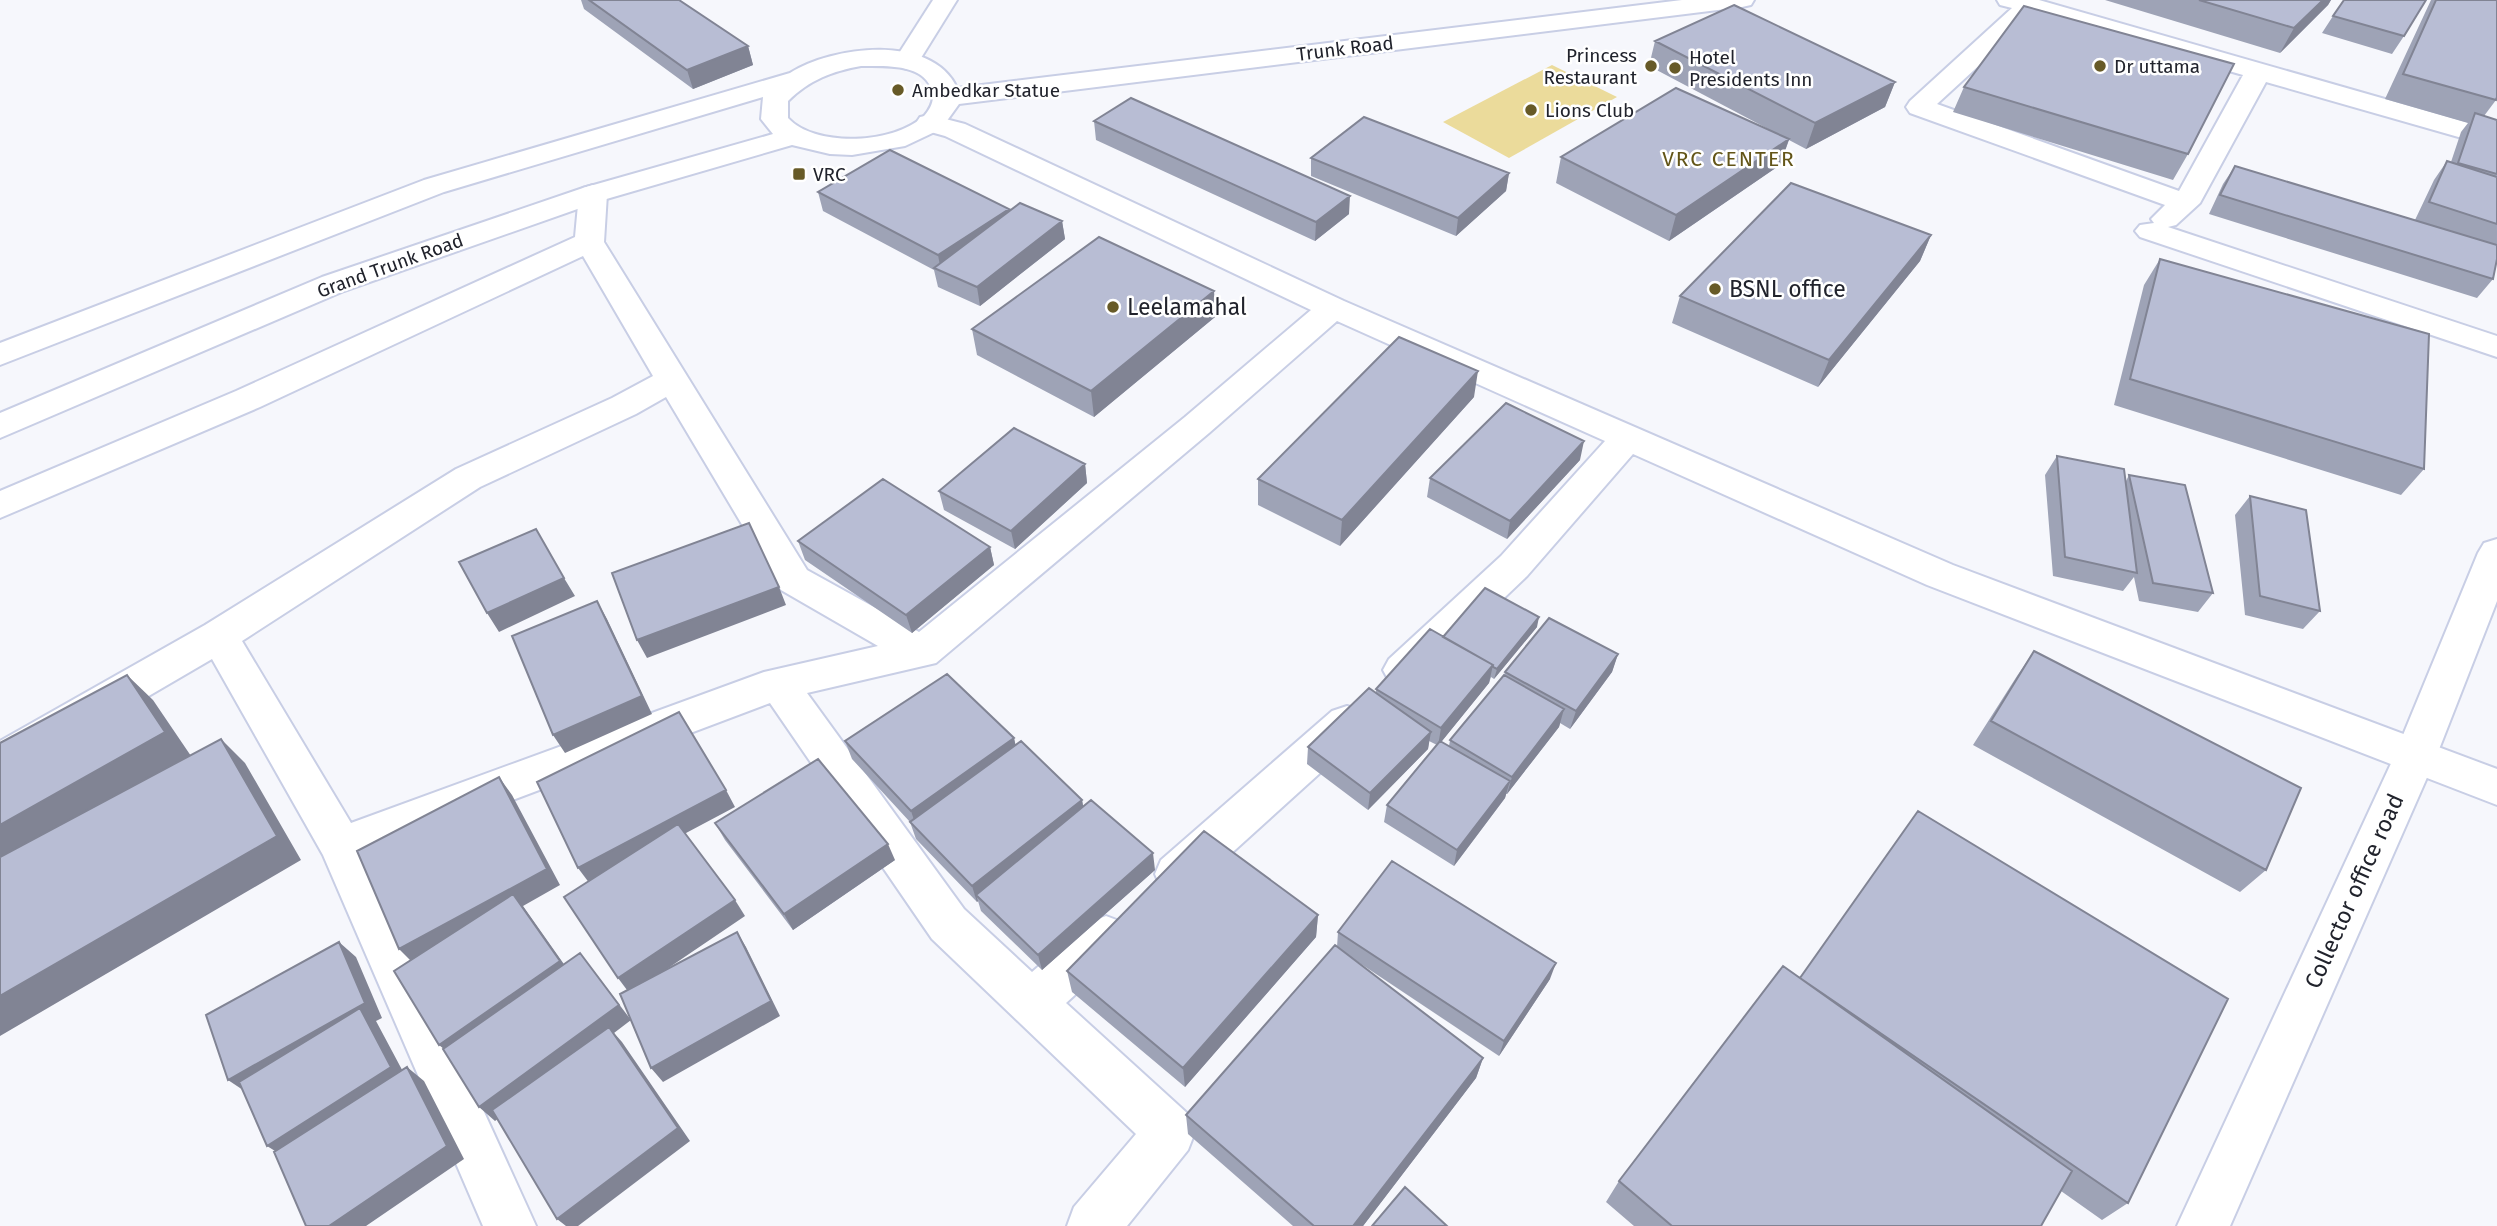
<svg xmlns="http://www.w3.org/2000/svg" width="2497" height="1226" font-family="'Fira Sans',sans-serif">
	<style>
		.green { fill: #ebdb9b }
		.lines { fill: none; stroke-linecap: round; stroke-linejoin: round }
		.street-casing { stroke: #c8cee5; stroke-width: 4 }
		.secondary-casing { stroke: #c8cee5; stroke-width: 4 }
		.primary-casing { stroke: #c8cee5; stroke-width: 4 }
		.street { fill: #fff; fill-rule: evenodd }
		.secondary { fill: #fff; fill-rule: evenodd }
		.primary { fill: #fff; fill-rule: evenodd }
		.wall { fill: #9ea3b6 }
		.shaded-wall { fill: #818494 }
		.building { fill: #b8bdd4; stroke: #818494; stroke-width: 2 }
		.poi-dot { fill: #675a27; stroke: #fff; stroke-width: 2.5 }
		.labels { text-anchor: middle; stroke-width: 5; stroke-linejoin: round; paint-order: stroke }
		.far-street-label { font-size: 19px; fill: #21232c; stroke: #fff }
		.far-poi-label { font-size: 19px; fill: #21232c; stroke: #fff; text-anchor: start }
		.far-neighbourhood-label { font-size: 21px; letter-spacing: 2px; fill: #635518; stroke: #fff }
		.poi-label { font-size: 23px; fill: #21232c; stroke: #fff; text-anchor: start }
		.street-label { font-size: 23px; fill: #21232c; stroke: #fff }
	</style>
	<rect width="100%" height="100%" fill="#f6f7fc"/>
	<path class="green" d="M1552 65 1617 97 1509 158 1443 122Z"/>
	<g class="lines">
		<g class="street-casing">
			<path id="street" d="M1997 0H2039L2497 131V148L2266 82 2200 203 2176 225 2168 227 2497 336V357L2140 237 2135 231 2140 225 2154 223 2151 219 2165 205 1910 113 1906 107 1910 101 2012 8 2000 5ZM2034 15 2243 75 2179 191 1937 104Z
				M930 115 965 124 1344 301 1953 565 2497 769V805L1927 585 1633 454 1527 576 1417 681 1403 686 1389 681 1383 670 1389 659 1501 556 1605 441 1337 321 1209 433 936 663 807 693 964 909 1032 972 1090 922 1106 916 1122 922 1129 937 1122 952 1066 1003 1188 1114 1195 1132 1188 1150 1127 1226H1067L1074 1207 1136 1134 932 939 770 703 367 855 536 1226H483L323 855 212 659 15 774 0 780V741L205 625 456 469 612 398 653 376 583 256 260 407 0 518V491L236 391 575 237 579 194 583 188 593 185 603 188 607 194 604 242 807 570 919 632 1185 417 1311 310 945 136 920 129 916 123 920 117ZM666 397 781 590 878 646 764 672 351 823 242 641 480 487 636 414Z
				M1347 706 1362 711 1368 723 1362 735 1193 888 1177 894 1161 888 1155 874 1161 860 1332 711Z"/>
		</g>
		<g class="secondary-casing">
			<path id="secondary" d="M1682 0H1754L1751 5 1742 7 959 104 941 129 905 146 852 155 830 154 792 145 603 200 344 291 0 438V413L322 277 583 188 773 134 761 119 763 97 444 192 0 365V343L424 180 790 73C832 46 932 33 957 88ZM861 66C884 66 925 63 932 91 935 101 930 109 924 116 894 144 816 148 788 118V101C809 80 833 71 861 66Z
				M2497 539V601L2436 757 2230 1226H2177L2394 757 2478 553 2484 543Z"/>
		</g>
		<g class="primary-casing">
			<path id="primary" d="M933 0H957L916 66 907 69 898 66 894 61Z"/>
		</g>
		<use href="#street" class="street"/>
		<use href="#secondary" class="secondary"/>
		<use href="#primary" class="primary"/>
	</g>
	<path class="wall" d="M581 0H679L748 46 753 65 693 89 584 9Z
		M2105 0H2331L2328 5 2280 53Z
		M2431 0H2497L2496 100 2484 116 2497 120V259L2493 279 2477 298 2209 214 2223 184 2235 166 2415 220 2434 180 2447 161 2451 162 2461 132 2468 123 2385 99Z
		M2333 16 2404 36 2392 54 2322 33Z
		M1655 41 1895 82 1885 107 1806 149 1789 140 1780 165 1669 241 1556 183 1561 157 1785 138 1649 66Z
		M1964 87 2188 154 2173 180 1953 112Z
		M1094 121 1349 214 1315 241 1096 140Z
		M1311 158 1509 173 1506 191 1456 236 1311 176Z
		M818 192 1009 211 1062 221 1065 239 980 306 938 287 934 270 823 211Z
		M1931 235 1920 261 1818 387 1672 323 1680 296Z
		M2160 259 2424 469 2401 495 2114 405 2144 285Z
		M1214 291 1215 317 1094 417 977 355 972 329Z
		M1474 397 1340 546 1258 505V479Z
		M2057 456 2126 481 2129 475 2213 593 2198 612 2139 601 2134 577 2123 591 2053 576 2045 475Z
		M1580 460 1507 539 1427 497 1430 478Z
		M1085 464 1087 483 1015 549 944 510 939 491Z
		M2250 496 2320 611 2303 629 2245 615 2235 515Z
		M798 541 990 547 994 565 912 633 805 560Z
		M1537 627 1494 679 1491 677 1489 683 1441 742 1449 746 1450 740 1504 675 1505 672 1618 654 1612 672 1570 729 1560 723 1559 727 1507 794H1506L1505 798 1454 866 1384 822 1387 805 1437 745 1429 741 1428 749 1368 810 1307 764 1308 747 1376 693V689L1443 637Z
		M2034 651 2266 870 2240 892 1973 745 2017 676Z
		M1014 738 1015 745 1082 800 1083 806 1155 870 1042 970 981 911 978 901 977 902 916 839 910 822 852 759 845 741Z
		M715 823 895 860 793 930 725 840Z
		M1318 915 1316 937 1185 1087 1072 992 1067 971Z
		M1338 932 1550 979 1499 1056 1349 956 1483 1058 1476 1078 1363 1226H1293L1188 1134 1186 1115 1337 947Z
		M1783 966 2128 1203 2102 1220 2061 1191 2041 1226H1634L1606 1202 1619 1181Z"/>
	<path class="shaded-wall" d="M2323 0H2331L2328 5 2280 53 2294 28Z
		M748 46 753 65 693 89 687 70Z
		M1895 82 1885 107 1806 149 1815 123Z
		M1789 139 1780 165 1669 241 1676 215Z
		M1509 173 1506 191 1456 236 1458 218Z
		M1350 196 1349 214 1315 241 1316 222Z
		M1009 209 1012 227 941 271 938 255Z
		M1062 221 1065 239 980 306 977 287Z
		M1931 235 1920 261 1818 387 1829 360Z
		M1214 291 1215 317 1094 417 1091 391Z
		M1478 371 1474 397 1340 546 1342 520Z
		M1584 441 1580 460 1507 539 1510 521Z
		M1085 464 1087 483 1015 549 1011 531Z
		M990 547 994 565 912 633 906 615Z
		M564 578 575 596 499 632 487 613Z
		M779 587 786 605 647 658 637 640Z
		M597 601 607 619 652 714 565 753 553 735Z
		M1539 617 1537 627 1494 679 1497 669Z
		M1618 654 1612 672 1570 729 1576 711Z
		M1493 665 1489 683 1438 746 1441 728Z
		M127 675 153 700 191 756 0 866V825Z
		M1564 709 1559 727 1507 794 1512 777Z
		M1431 732 1428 749 1368 810 1370 793Z
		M1014 738 1018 756 917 829 911 811Z
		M221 739 245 763 301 860 0 1036V996Z
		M499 777 512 795 560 885 523 906 573 977 456 1059 439 1045 415 965 399 949Z
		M1510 781 1505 798 1454 866 1457 850Z
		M726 790 735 807 590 884 578 868Z
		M1082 800 1085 817 976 895 978 901 977 902 972 886Z
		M888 844 895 860 793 930 784 914Z
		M1153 853 1155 870 1042 970 1038 955Z
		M735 900 745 916 630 994 618 978Z
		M1318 915 1316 937 1185 1087 1183 1068Z
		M737 932 746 947 780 1016 663 1082 651 1068Z
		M339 942 356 957 382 1018 376 1021 408 1081 288 1159 267 1146 249 1094 228 1080Z
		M580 953 631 1020 614 1033 622 1042 690 1141 578 1226H566L557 1219 613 1033 495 1121 479 1107Z
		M1556 963 1550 979 1499 1056 1504 1041Z
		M1483 1058 1476 1078 1363 1226H1353Z
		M407 1067 424 1081 464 1159 366 1226H329Z"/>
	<path class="building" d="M589 0H679L748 46 687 70Z
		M2199 0H2323L2294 28Z
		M2344 0H2426L2404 36 2333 16Z
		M2436 0H2497V97L2496 100 2403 74Z
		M1734 5 1895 82 1815 123 1655 41Z
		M2024 6 2234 64 2188 154 1964 87Z
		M1676 88 1789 139 1676 215 1561 157Z
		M1131 98 1350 196 1316 222 1094 121Z
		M2475 113 2497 120V174L2458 163Z
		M1364 117 1509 173 1458 218 1311 158Z
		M890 150 1009 209 938 255 818 192Z
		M2447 161 2497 177V224L2429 202Z
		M2235 166 2497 245V259L2493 279 2220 195Z
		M1791 183 1931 235 1829 360 1680 296Z
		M1020 203 1062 221 977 287 934 268Z
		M1099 237 1214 291 1091 391 972 329Z
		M2160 259 2429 334 2424 469 2130 379Z
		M1399 337 1478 371 1342 520 1258 479Z
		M1506 403 1584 441 1510 521 1430 478Z
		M1014 428 1085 464 1011 531 939 491Z
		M2057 456 2124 469 2137 573 2065 557Z
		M2129 475 2185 485 2213 593 2153 583Z
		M883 479 990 547 906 615 798 541Z
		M2250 496 2306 510 2320 611 2260 596Z
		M749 523 779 587 637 640 612 573Z
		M536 529 564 578 487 613 459 562Z
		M1485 588 1539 617 1497 669 1493 667V665L1443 637Z
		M597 601 642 696 553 735 512 636Z
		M1549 618 1618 654 1576 711 1505 672Z
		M1430 629 1493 665 1441 728 1376 689Z
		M2034 651 2301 788 2266 870 1991 721Z
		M947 674 1014 738 911 811 845 741Z
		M127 675 165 732 0 825V743Z
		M1504 675 1564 709 1512 777 1450 740Z
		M1369 688 1431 732 1370 793 1308 747Z
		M679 712 726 790 578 868 537 782Z
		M221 739 277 836 0 996V857Z
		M1021 741 1082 800 972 886 910 822Z
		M1440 741 1510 781 1457 850 1387 805Z
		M818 759 888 844 784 914 715 823Z
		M499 777 547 869 399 949 357 851Z
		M1091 800 1153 853 1038 955 976 895Z
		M1918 811 2228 999 2128 1203 1800 978Z
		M678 824 735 900 618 978 564 897Z
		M1204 831 1318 915 1183 1068 1067 971Z
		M1392 861 1556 963 1504 1041 1338 932Z
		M513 894 560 961 439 1045 394 971Z
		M737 932 771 1001 651 1068 620 994Z
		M339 942 365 1003 228 1080 206 1015Z
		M1335 945 1483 1058 1353 1226H1314L1186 1115Z
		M580 953 619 1005 479 1107 443 1049Z
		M1783 966 2072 1171 2041 1226H1672L1619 1181Z
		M360 1008 391 1067 267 1146 239 1082Z
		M609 1027 678 1128 557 1219 492 1110Z
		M407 1067 447 1146 329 1226H306L274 1152Z
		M1405 1187 1447 1226H1372Z"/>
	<g class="poi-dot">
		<circle cx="1651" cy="66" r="7"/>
		<circle cx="2100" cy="66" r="7"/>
		<circle cx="1675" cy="68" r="7"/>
		<circle cx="898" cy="90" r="7"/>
		<circle cx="1531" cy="110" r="7"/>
		<rect x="792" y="167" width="14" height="14" rx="3.5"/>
		<circle cx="1715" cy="289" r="7"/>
		<circle cx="1113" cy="307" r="7"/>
	</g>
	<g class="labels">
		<g class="far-street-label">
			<text transform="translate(1345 48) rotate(-7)" y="7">Trunk Road</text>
			<text transform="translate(390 265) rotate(-20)" y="7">Grand Trunk Road</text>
		</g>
		<g class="far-poi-label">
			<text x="1637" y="62" text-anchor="end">Princess<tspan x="1637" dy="22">Restaurant</tspan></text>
			<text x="1689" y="64">Hotel<tspan x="1689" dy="22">Presidents Inn</tspan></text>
			<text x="2114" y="73">Dr uttama</text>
			<text x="912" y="97">Ambedkar Statue</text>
			<text x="1545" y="117">Lions Club</text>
			<text x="813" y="181">VRC</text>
		</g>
		<g class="far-neighbourhood-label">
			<text x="1729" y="166">VRC CENTER</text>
		</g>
		<g class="poi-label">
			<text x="1729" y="297">BSNL office</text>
			<text x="1127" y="315">Leelamahal</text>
		</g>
		<g class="street-label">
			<text transform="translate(2354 891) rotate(-66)" y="8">Collector office road</text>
		</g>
	</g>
</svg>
